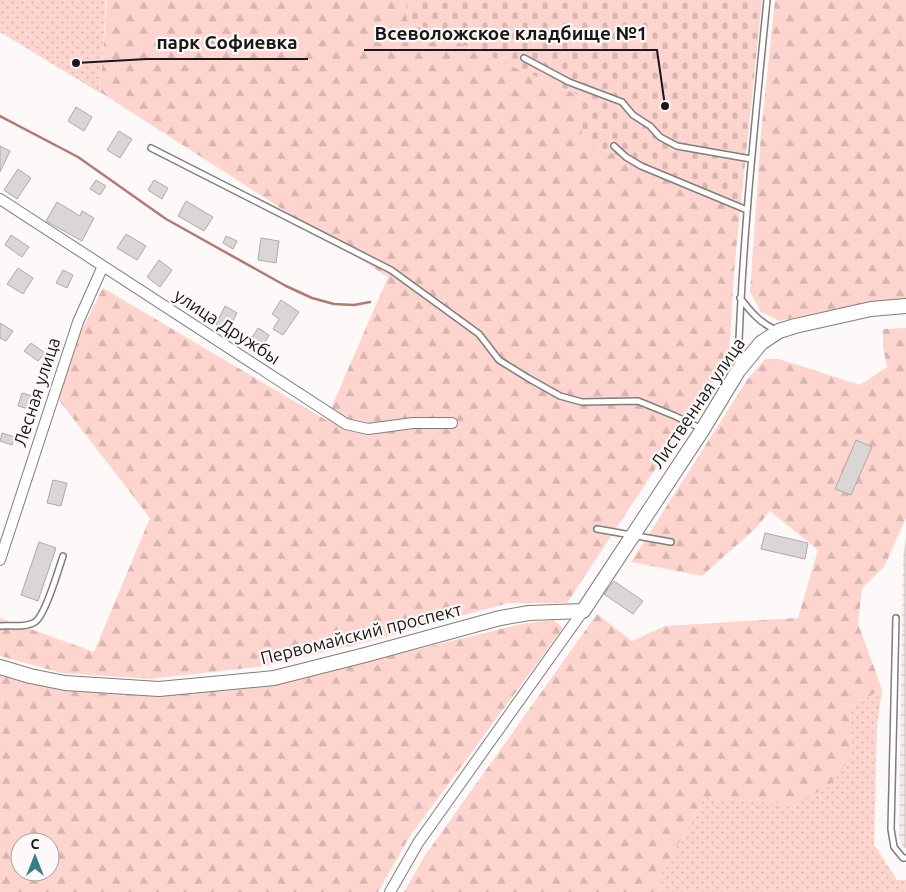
<svg xmlns="http://www.w3.org/2000/svg" width="906" height="892" font-family="Ubuntu,sans-serif">
	<style>
		.industrial { fill: url(#industrial-grid) }
		.green { fill: url(#green-dots) }
		.forest { fill: url(#forest-firs); fill-rule: evenodd }
		.cemetery { fill: url(#cemetery-stones) }
		.lines { fill: none; stroke-linecap: round; stroke-linejoin: round }
		.stream { stroke: #b37a71; stroke-width: 2.5 }
		.building { fill: #dad6d5; stroke: #adaaa9 }
		.service-casing { stroke: #817d7d; stroke-width: 8 }
		.minor-casing { stroke: #817d7d; stroke-width: 12 }
		.tertiary-casing { stroke: #817d7d; stroke-width: 16 }
		.service { stroke: #fff; stroke-width: 5 }
		.minor { stroke: #fff; stroke-width: 10 }
		.tertiary { stroke: #fff; stroke-width: 14 }
		.labels { text-anchor: middle; stroke-width: 4.5; stroke-linejoin: round; paint-order: stroke }
		.street-label { font-size: 18px; fill: #191717; stroke: #fdf9f8 }
		.leader { fill: none; stroke: #191717; stroke-width: 2 }
		.callout-dot { fill: #191717; stroke: #fdf9f8; stroke-width: 2 }
		.callout-label { font-size: 19px; text-anchor: middle; font-weight: bold; fill: #191717; stroke: #fdf9f8; stroke-width: 4.5; stroke-linejoin: round; paint-order: stroke }
	</style>
	<defs>
		<pattern id="industrial-grid" width="8" height="8" patternUnits="userSpaceOnUse" patternTransform="scale(1.25)"><rect width="8" height="8" fill="#f6eae7"/><path d="M0 4h8M4 0v8" fill="none" stroke="#d2c8c5"/></pattern>
		<pattern id="green-dots" width="8" height="8" patternUnits="userSpaceOnUse" patternTransform="scale(1.25)"><rect width="8" height="8" fill="#fdd5ce"/><path d="M2 2h.1M6 6h.1" fill="none" stroke="#d8b6b0" stroke-width="1.8" stroke-linecap="round"/></pattern>
		<pattern id="forest-firs" width="22" height="20" patternUnits="userSpaceOnUse" patternTransform="scale(1.25)"><rect width="22" height="20" fill="#fdd5ce"/><path d="M5 1l3.5 6h-7zM16 11l3.5 6h-7z" fill="#d8b6b0"/></pattern>
		<pattern id="cemetery-stones" width="16" height="16" patternUnits="userSpaceOnUse" patternTransform="scale(1.25)"><rect width="16" height="16" fill="#fdd5ce"/><path d="M2 7V4a2 2 0 0 1 4 0v3zM10 15v-3a2 2 0 0 1 4 0v3z" fill="#d8b6b0"/></pattern>
	</defs>
	<rect width="100%" height="100%" fill="#fdf9f8"/>
	<path class="industrial" d="M906 538V848H903L899 836 903 557Z"/>
	<path class="green" d="M0 0H106L100 93 0 32Z
		M882 689 877 727 874 844 897 880H906V892H660L656 883 705 797 745 801 795 804 852 756 850 707Z"/>
	<path class="forest" d="M107 0H406L407 20 578 95 583 140 740 211 734 273 729 357 567 603H508L367 642 265 666 150 679 62 673 0 656V618L94 652 150 518 58 399 79 335 103 288 326 420 388 277 100 92Z
		M775 0H906V300L826 311 779 321 761 312 750 292 761 133Z
		M906 328V518L884 567 862 588 858 624 882 689 850 707 852 756 829 786 795 804 745 801 705 797 656 883 660 892H404L424 857 597 614 632 641 665 626 798 618 818 550 770 511 756 528 702 576 631 562 747 380 765 359H779L860 385 887 367 883 347V329Z
		M554 620 563 628 410 836 378 892H0V673L33 684 80 691 160 696 275 684 521 624ZM20 842H50V872H20Z"/>
	<path class="cemetery" d="M406 0H762L740 211 583 140 578 95 407 20Z"/>
	<g class="lines">
		<path class="stream" d="M0 116 78 157 166 219 286 286 312 298 334 304 354 305 370 302"/>
	</g>
	<path class="building" d="M76 107 92 117 84 131 68 121Z
		M119 131 132 139 120 158 107 150Z
		M0 146 10 151 0 172Z
		M18 169 31 178 17 199 4 190Z
		M96 180 106 186 100 195 90 189Z
		M154 180 168 188 162 199 148 190Z
		M186 201 213 217 204 231 178 216Z
		M57 202 80 216 82 211 94 218 82 241 46 221Z
		M126 234 146 246 137 260 117 248Z
		M11 235 29 247 22 257 5 245Z
		M226 236 237 241 233 249 223 243Z
		M261 238 279 241 276 263 258 260Z
		M159 260 172 270 160 287 147 277Z
		M18 268 33 278 23 294 7 284Z
		M63 270 73 275 67 288 56 283Z
		M281 300 299 312 283 335 273 329 279 319 272 314Z
		M225 306 237 313 228 331 216 325Z
		M0 323 13 331 6 341 0 338Z
		M258 328 269 335 260 351 248 344Z
		M31 343 45 353 38 361 24 351Z
		M22 393 33 396 29 409 18 406Z
		M2 433 15 437 12 445 0 441Z
		M856 440 872 447 851 495 835 489Z
		M53 480 67 483 61 506 47 503Z
		M765 533 808 543 805 559 761 549Z
		M39 542 56 548 38 601 21 595Z
		M614 581 643 601 633 614 604 594Z"/>
	<g class="lines">
		<g class="service-casing">
			<path id="service" d="M524 58 569 82 622 102 633 115 650 126 660 137 677 146 751 159
				M614 146 626 157 641 166 747 210
				M151 148 391 270 479 334 499 360 528 378 560 396 582 402 638 401 675 416 702 429
				M740 298C751 312 760 323 776 330
				M738 366C742 243 755 122 767 0
				M597 529 671 542
				M896 618 891 829 894 847 903 858H906
				M0 626C11 625 26 628 35 622 45 616 59 568 63 556"/>
		</g>
		<g class="minor-casing">
			<path id="minor" d="M0 199 346 424 368 429 413 423H452
				M0 560 78 322 103 266
				M390 892 418 843 583 611"/>
		</g>
		<g class="tertiary-casing">
			<path id="tertiary" d="M0 667 30 676 65 683 159 689 274 678 365 655 500 618 529 613 583 611 703 429 738 371 761 343 779 331 795 326 871 309 906 306"/>
		</g>
		<use href="#service" class="service"/>
		<use href="#minor" class="minor"/>
		<use href="#tertiary" class="tertiary"/>
	</g>
	<g class="labels">
		<g class="street-label">
			<text transform="translate(227 327) rotate(33)" y="6">улица Дружбы</text>
			<text transform="translate(37 392) rotate(-72)" y="6">Лесная улица</text>
			<text transform="translate(698 403) rotate(-56)" y="6">Лиственная улица</text>
			<text transform="translate(361 634) rotate(-14)" y="6">Первомайский проспект</text>
		</g>
	</g>
	<path class="leader" d="M665 106L657 50H364M76 63L147 59H308"/>
	<g class="callout-dot">
		<circle cx="665" cy="106" r="5"/>
		<circle cx="76" cy="63" r="5"/>
	</g>
	<g class="callout-label">
		<text x="511" y="40">Всеволожское кладбище №1</text>
		<text x="227" y="49">парк Софиевка</text>
	</g>
	<g transform="translate(35 857)"><circle r="24" fill="#fdf9f8" stroke="#a29f9e"/>
	<path d="M0-4L9 19L0 12L-9 19Z" fill="#397f8a"/>
	<text y="-8" font-size="14" font-weight="bold" text-anchor="middle" fill="#191717">С</text>
	</g>
</svg>
